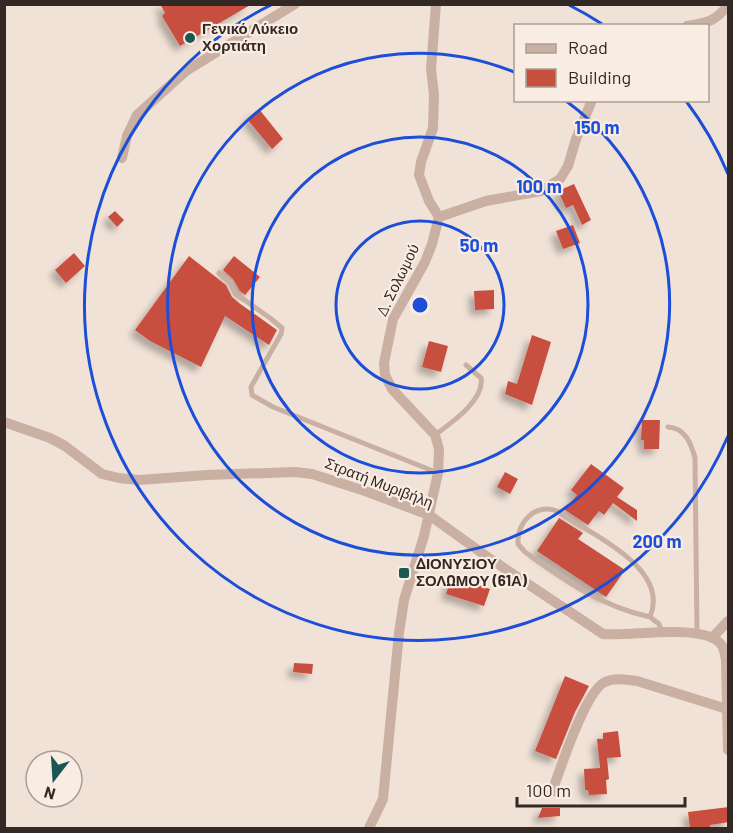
<svg xmlns="http://www.w3.org/2000/svg" width="733" height="833" font-family="Barlow,sans-serif">
	<style>
		.building { fill: #c8503f; filter: url(#shadow) }
		.lines { fill: none; stroke-linecap: round; stroke-linejoin: round }
		.service { stroke: #c9b0a3; stroke-width: 5 }
		.minor { stroke: #c9b0a3; stroke-width: 10 }
		.ring { fill: none; stroke: #1d4ed8; stroke-width: 3 }
		.poi-dot { fill: #1b5653; stroke: #f9ede3; stroke-width: 2 }
		.labels { text-anchor: middle; stroke-width: 4.5; stroke-linejoin: round; paint-order: stroke }
		.poi-label { font-size: 15px; font-weight: bold; fill: #342825; stroke: #f9ede3; text-anchor: start }
		.street-label { font-size: 15px; fill: #342825; stroke: #f9ede3 }
		.centre { fill: #1d4ed8; stroke: #f9ede3; stroke-width: 3 }
		.ring-label { font-size: 18px; text-anchor: middle; font-weight: bold; fill: #1d4ed8; stroke: #f9ede3; stroke-width: 4.5; stroke-linejoin: round; paint-order: stroke }
	</style>
	<defs>
		<filter id="shadow"><feDropShadow dx="-5.5" dy="5.5" stdDeviation="3" flood-color="#0004"/></filter>
	</defs>
	<rect width="100%" height="100%" fill="#f1e2d7"/>
	<path class="building" d="M160 4H252L180 46 162 16 165 13Z
		M259 109 283 139 272 149 247 119Z
		M574 184 591 220 582 225 573 205 566 208 558 191Z
		M115 211 124 220 117 227 108 217Z
		M573 225 580 243 563 249 556 231Z
		M74 253 85 266 66 283 55 270Z
		M189 256 226 285 232 297 239 303 277 330 269 345 225 316 201 367 150 341 135 330Z
		M234 256 260 277 245 295 240 291 233 279 223 270Z
		M494 290V309L475 310 474 291Z
		M532 335 551 342 532 405 505 394 508 381 517 384Z
		M429 341 448 346 441 372 422 367Z
		M642 420H660L659 449H644V440H641Z
		M591 464 624 488 617 497 637 510V521L613 503 604 515 599 511 588 525 565 510 577 495 571 490Z
		M505 472 518 479 510 494 497 487Z
		M559 518 583 533 578 539 625 570 606 597 537 551Z
		M452 576 490 589 484 606 446 594Z
		M294 663 313 664 312 674 293 672Z
		M565 676 589 686 575 712 556 759 535 751Z
		M618 731 621 757 607 758 609 779 606 780 607 794 589 795 588 790H585L584 769 600 768 597 739H603V733Z
		M729 807V822L710 825V828H690L688 812Z
		M542 808H560V816L538 818Z"/>
	<g class="lines">
		<path class="service" d="M219 273 230 282 236 294 270 318 282 328 281 334 251 387 252 395 273 407 438 473
			M668 427C685 428 691 443 695 458L697 633
			M435 435C451 423 485 400 481 378L466 365
			M650 617C603 607 563 580 525 552L518 544C517 522 535 503 557 511 589 534 671 567 650 617L659 624 662 631"/>
		<path class="minor" d="M436 4 431 69 434 95 433 128 421 162 419 175 429 201 439 217
			M687 26C708 22 715 22 728 5
			M122 158 127 136 137 115 186 71 295 4
			M4 422 50 438 65 446 102 474 119 478 139 480 207 475 295 472 312 474 365 491 429 515 489 558 603 634C630 637 700 623 720 643 724 647 725 654 726 660L728 750
			M712 638 728 621
			M552 792C560 770 585 691 605 682 615 677 627 680 637 681L727 709
			M369 828 383 799 399 633 404 600 424 536 438 473 439 449 435 435 392 389 385 375 384 363 393 319 425 262 432 244 439 217 486 201 541 191 560 179 568 166 576 139 592 100"/>
	</g>
	<g class="ring">
		<circle cx="420" cy="305" r="84"/>
		<circle cx="420" cy="305" r="168"/>
		<path d="M566 101A251 251 0 1 1 514 72"/>
		<path d="M728 436A335 335 0 1 1 271 5M569 5A335 335 0 0 1 602 24M686 101A335 335 0 0 1 728 174"/>
	</g>
	<g class="poi-dot">
		<circle cx="190" cy="38" r="6"/>
		<rect x="398" y="567" width="12" height="12" rx="3"/>
	</g>
	<g class="labels">
		<g class="poi-label">
			<text x="202" y="34">Γενικό Λύκειο<tspan x="202" dy="17">Χορτιάτη</tspan></text>
			<text x="416" y="569">ΔΙΟΝΥΣΙΟΥ<tspan x="416" dy="17">ΣΟΛΩΜΟΥ (61Α)</tspan></text>
		</g>
		<g class="street-label">
			<text transform="translate(398 280) rotate(-64)" y="5">Δ. Σολωμού</text>
			<text transform="translate(379 483) rotate(21)" y="5">Στρατή Μυριβήλη</text>
		</g>
	</g>
	<circle cx="420" cy="305" r="9" class="centre"/>
	<g class="ring-label">
		<text x="597" y="134">150 m</text>
		<text x="539" y="193">100 m</text>
		<text x="479" y="252">50 m</text>
		<text x="657" y="548">200 m</text>
	</g>
	<rect width="733" height="833" fill="none" stroke="#342825" stroke-width="12"/>
	<rect x="514" y="24" width="195" height="78" fill="#f9ede3" stroke="#aa9e97" stroke-width="1.5"/>
	<rect x="526" y="44" width="30" height="9" fill="#c9b0a3" stroke="#aa9e97" stroke-width="1.5"/>
	<text x="568" y="54" font-size="18" fill="#342825">Road</text>
	<rect x="526" y="69" width="30" height="18" fill="#c8503f" stroke="#aa9e97" stroke-width="1.5"/>
	<text x="568" y="84" font-size="18" fill="#342825">Building</text>
	<g transform="translate(54 779) rotate(197)"><circle r="28" fill="#f9ede3" stroke="#aa9e97" stroke-width="1.5"/>
	<path d="M0-4.5L10 22L0 15L-10 22Z" fill="#1b5653"/>
	<text y="-9" font-size="16" font-weight="bold" text-anchor="middle" fill="#342825">N</text>
	</g>
	<path d="M517 797v9h168v-9" fill="none" stroke="#342825" stroke-width="3"/>
	<text x="526" y="797" font-size="18" fill="#342825" stroke="#f9ede3" stroke-width="4.5" paint-order="stroke">100 m</text>
</svg>
